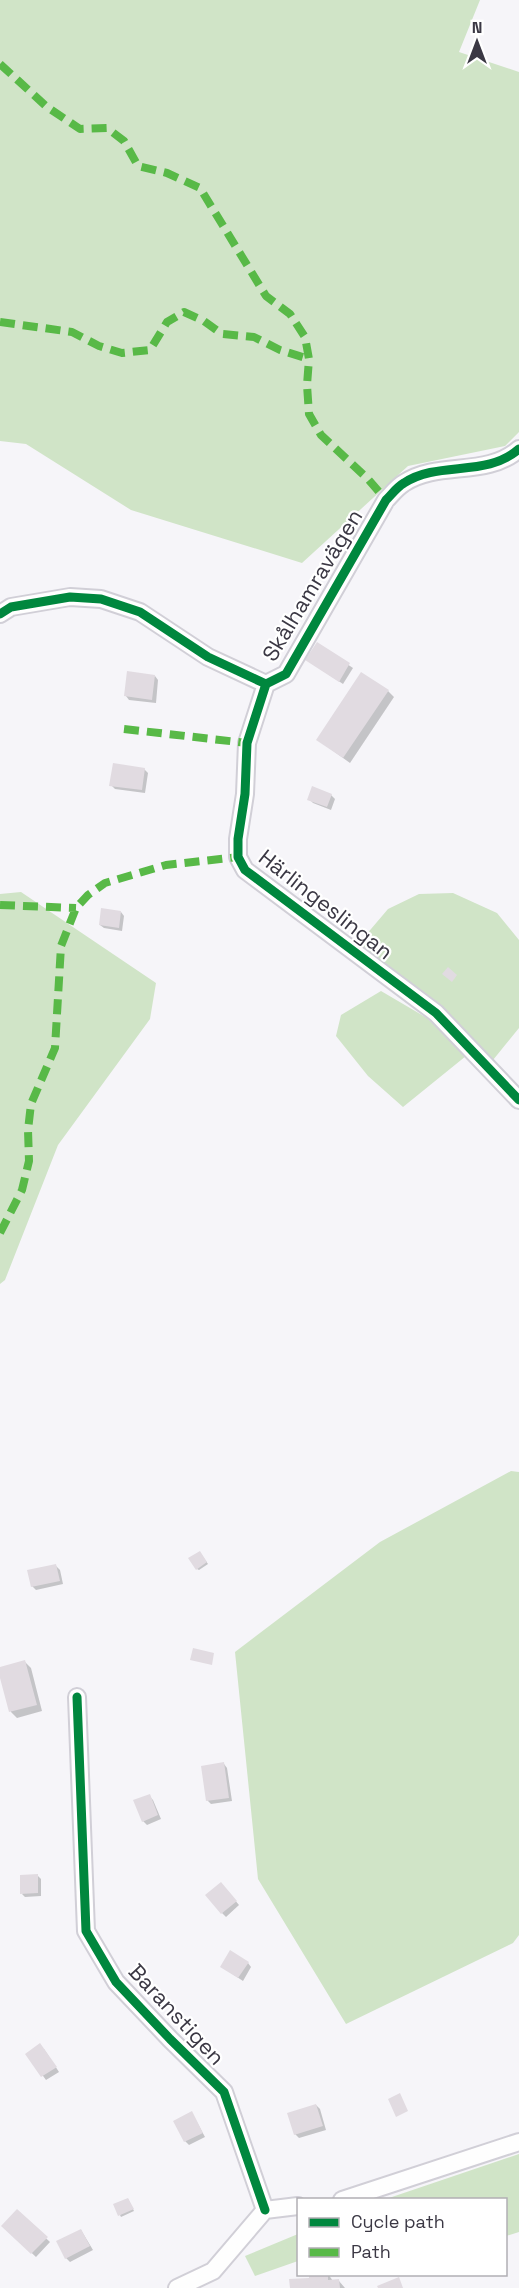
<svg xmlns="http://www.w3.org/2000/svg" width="519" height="2288" font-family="'Space Grotesk',sans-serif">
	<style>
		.green { fill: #d0e4c7 }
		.shadow { fill: #0003 }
		.building { fill: #e1dbe1 }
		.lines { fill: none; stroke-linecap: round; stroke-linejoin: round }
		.minor-casing { stroke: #d1cfd7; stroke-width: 20 }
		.minor { stroke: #fefefe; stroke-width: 16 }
		.quiet { stroke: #58b947; stroke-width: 8; stroke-dasharray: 15 8; stroke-linecap: butt }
		.cycleway-casing { stroke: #fff; stroke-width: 13 }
		.cycleway { stroke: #00873e; stroke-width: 9 }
		.labels { text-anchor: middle; stroke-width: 4.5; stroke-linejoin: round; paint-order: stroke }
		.street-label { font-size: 22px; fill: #3b3844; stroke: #fff }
	</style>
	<rect width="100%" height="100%" fill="#f6f5f9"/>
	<path class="green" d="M0 0H480L459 52 519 72V432L505 446 408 466 302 563 131 510 26 444 0 441Z
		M21 892 156 983 150 1019 58 1145 5 1280 0 1284V894Z
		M453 893 497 913 519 940V1028L493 1060 439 1009 354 949 388 909 419 894Z
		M381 991 427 1018 466 1056 403 1107 368 1076 336 1036 341 1015Z
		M511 1471 519 1472V1935L513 1943 346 2024 258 1879 235 1652 380 1542Z
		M519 2154V2232L506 2236V2200L386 2199Z
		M298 2234V2261L255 2276 245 2256Z"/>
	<path class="shadow" d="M317 644 353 668 343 684 307 660Z
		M155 676 158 680 156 703 129 700 126 696Z
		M388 691 394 697 350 763 318 740Z
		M144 769 148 773 145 793 115 789 111 785Z
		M331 795 335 799 331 810 313 803 309 799Z
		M121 912 124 916 122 931 104 928 100 925Z
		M201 1554 208 1564 199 1570 197 1569Z
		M56 1566 60 1570 63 1584 36 1590 32 1586Z
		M25 1662 31 1668 42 1711 17 1718 11 1712 0 1668Z
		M224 1764 227 1768 232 1801 211 1804 207 1800Z
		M149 1796 153 1800 161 1819 147 1825 143 1821Z
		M37 1875 41 1879V1896L25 1897 22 1894Z
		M224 1887 239 1905 226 1917 222 1913Z
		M248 1963 251 1967 243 1981 222 1967Z
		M44 2049 59 2072 46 2080 27 2054Z
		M316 2105 320 2109 326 2130 299 2138 295 2134Z
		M192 2113 205 2137 189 2145 185 2141Z
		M128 2199 134 2211 121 2217 120 2215Z
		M17 2211 50 2242 36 2257 3 2226Z
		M81 2230 93 2250 70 2262 66 2258Z
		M310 2274H328L333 2281H339L345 2288H291L310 2279Z"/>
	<path class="building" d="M317 642 350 663 339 682 305 660Z
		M127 671 155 675 152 700 124 696Z
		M361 672 389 690 343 758 316 740Z
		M113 763 145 768 142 790 109 786Z
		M312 786 332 794 327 807 307 800Z
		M101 908 121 911 119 928 99 925Z
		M448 967 457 975 452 982 442 974Z
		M200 1551 207 1562 196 1570 188 1558Z
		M56 1564 60 1581 31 1587 27 1570Z
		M193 1648 214 1653 212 1665 190 1660Z
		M25 1660 37 1705 9 1712 0 1678V1667Z
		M224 1762 229 1798 206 1801 201 1766Z
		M150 1794 158 1815 142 1822 133 1800Z
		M38 1874V1893L20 1894V1875Z
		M221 1882 237 1901 221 1914 205 1895Z
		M230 1950 249 1962 238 1978 220 1967Z
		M40 2043 57 2067 41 2077 25 2054Z
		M400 2093 408 2111 396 2117 388 2099Z
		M316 2104 323 2126 294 2135 287 2113Z
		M192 2111 203 2133 184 2142 173 2121Z
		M128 2198 134 2209 118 2216 113 2204Z
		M17 2209 48 2237 31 2254 1 2226Z
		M81 2229 90 2246 65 2259 56 2241Z
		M309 2274H328V2280L339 2279 340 2288H290L289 2279 309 2278Z
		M399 2277 403 2288H378L377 2286Z"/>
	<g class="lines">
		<g class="minor-casing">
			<path id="minor" d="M0 614 11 607 70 597 101 599 140 612 208 657 266 684 286 674 386 500C392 494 397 487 404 483 439 460 486 478 519 449
				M266 684 247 743 245 794 238 839V857L245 870 436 1013 519 1100
				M77 1697 86 1931 116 1982 170 2039 224 2092 265 2210
				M342 2200 519 2142
				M177 2288 213 2271 265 2210 298 2206"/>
		</g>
		<use href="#minor" class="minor"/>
		<path class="quiet" d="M0 64 47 107 80 129 107 128 124 141 138 166 167 173 200 188 266 296 290 314 305 337 309 359 307 385 309 414 321 435 368 479 386 500
			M0 322 72 332 99 346 122 353 150 350 167 322 184 312 204 321 222 334 254 337 280 350 309 359
			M124 729 247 743
			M0 905 76 908
			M0 1233 22 1190 29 1161 28 1130 31 1104 55 1048 61 946 76 908 88 895 105 883 166 865 238 857"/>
		<g class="cycleway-casing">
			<path id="cycleway" d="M0 614 11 607 70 597 101 599 140 612 208 657 266 684 286 674 386 500C392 494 397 487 404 483 439 460 486 478 519 449
				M266 684 247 743 245 794 238 839V857L245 870 436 1013 519 1100
				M77 1697 86 1931 116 1982 170 2039 224 2092 265 2210"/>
		</g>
		<use href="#cycleway" class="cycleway"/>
	</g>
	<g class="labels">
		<g class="street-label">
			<text transform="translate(312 585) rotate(-59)" y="8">Skålhamravägen</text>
			<text transform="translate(326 904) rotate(38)" y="8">Härlingeslingan</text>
			<text transform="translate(177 2014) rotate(47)" y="8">Baranstigen</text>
		</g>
	</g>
	<rect x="297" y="2198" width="210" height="78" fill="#ffffff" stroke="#b1afb4" stroke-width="1.5"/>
	<rect x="309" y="2218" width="30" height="9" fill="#00873e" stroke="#b1afb4" stroke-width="1.5"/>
	<text x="351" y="2228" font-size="18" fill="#3b3844">Cycle path</text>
	<rect x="309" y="2248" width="30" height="9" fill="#58b947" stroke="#b1afb4" stroke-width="1.5"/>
	<text x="351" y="2258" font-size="18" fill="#3b3844">Path</text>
	<g transform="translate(477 42)" stroke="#ffffff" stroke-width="4.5" paint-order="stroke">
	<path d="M0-4.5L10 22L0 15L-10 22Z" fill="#3b3844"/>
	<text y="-9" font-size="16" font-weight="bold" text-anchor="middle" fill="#3b3844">N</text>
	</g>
</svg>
